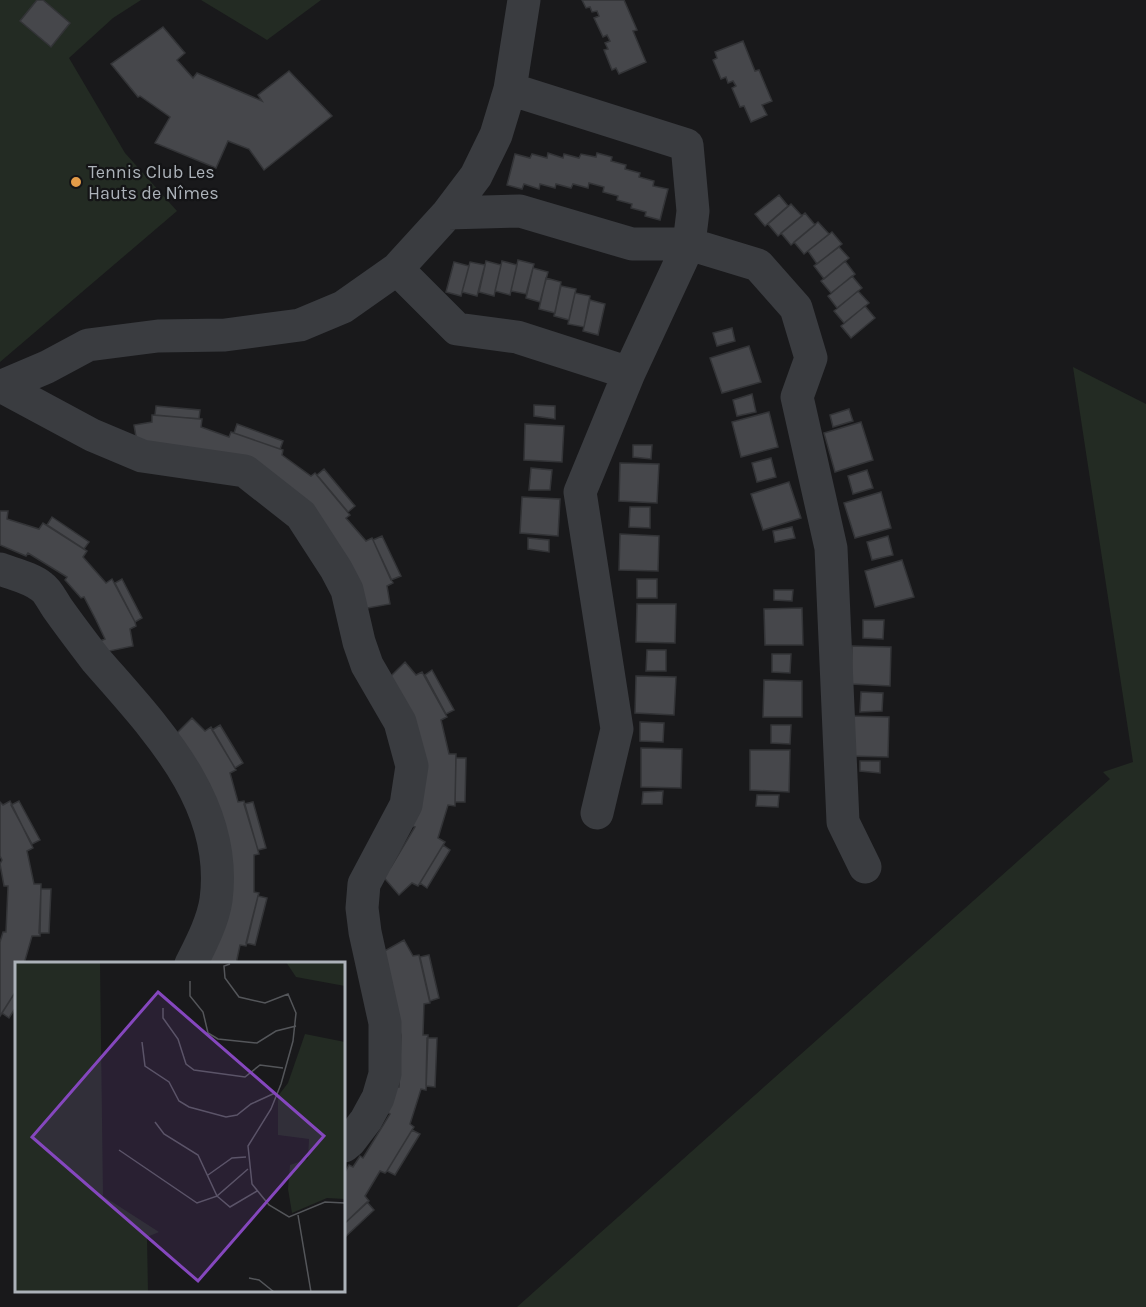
<svg xmlns="http://www.w3.org/2000/svg" width="1146" height="1307" font-family="Karla,sans-serif">
	<style>
		.green { fill: #232b23 }
		.building { fill: #46474b; stroke: #333437; stroke-width: 1.5 }
		.lines { fill: none; stroke-linecap: round; stroke-linejoin: round }
		.minor { stroke: #3a3c40; stroke-width: 33 }
		.poi-dot { fill: #e49c48; stroke: #141416; stroke-width: 2 }
		.labels { text-anchor: middle; stroke-width: 4.5; stroke-linejoin: round; paint-order: stroke }
		.poi-label { font-size: 18px; fill: #acb2b9; stroke: #141416; text-anchor: start }
		.inset-road { fill: none; stroke: #54565a; stroke-width: 1.5 }
		.view { fill: #8547be; fill-opacity: 0.15; stroke: #8547be; stroke-width: 3 }
		.inset-edge { fill: none; stroke: #acb2b9; stroke-width: 3 }
	</style>
	<rect width="100%" height="100%" fill="#19191b"/>
	<path class="green" d="M0 0H141L113 18 69 58 125 153 177 211 0 362Z
		M201 0H321L267 40Z
		M1073 367 1146 404V1307H517L1110 779 1103 772 1133 762Z"/>
	<path class="building" d="M37 0H43L70 23 51 47 20 21Z
		M582 0H624L637 30 633 31 646 62 619 74 616 68 612 70 604 50 608 49 605 43 610 41 607 35 603 37 594 18 599 16 597 11 592 12 590 7 586 8Z
		M163 27 185 53 177 60 193 78 197 73 262 101 258 95 289 71 332 116 264 170 249 149 228 141 216 168 155 143 170 117 140 96 138 97 111 64Z
		M743 41 755 71 759 70 772 101 762 105 767 115 751 122 744 106 740 107 732 88 736 86 733 81 728 83 726 77 721 79 713 60 717 58 715 52Z
		M548 153 563 158 564 154 579 158 581 154 596 157 597 153 612 157 611 161 626 165 625 169 640 173 639 177 654 181 653 186 668 189 660 220 645 216 646 212 631 208 632 204 617 200 618 196 603 192 604 187 589 183 588 188 573 184 571 188 556 184 555 188 540 184 539 189 524 184 522 189 507 185 515 154 530 158 532 154 547 158Z
		M779 195 788 206 765 226 755 214Z
		M791 204 802 216 778 236 768 224Z
		M805 213 815 225 791 245 781 233Z
		M818 222 829 234 804 254 794 242Z
		M832 232 842 244 817 264 808 251Z
		M839 247 849 258 824 279 814 266Z
		M518 260 534 264 526 294 511 291Z
		M486 261 501 265 494 296 479 292Z
		M502 261 517 265 510 295 495 291Z
		M845 261 855 274 831 293 821 281Z
		M454 262 469 266 461 296 446 292Z
		M470 262 485 265 477 296 462 292Z
		M533 268 548 272 540 302 526 298Z
		M852 276 862 288 837 308 828 296Z
		M546 278 561 282 555 313 539 309Z
		M561 286 576 289 569 320 554 316Z
		M858 291 869 303 844 323 834 311Z
		M575 293 590 296 584 327 568 324Z
		M590 300 605 304 598 335 583 331Z
		M865 306 875 318 851 338 841 326Z
		M732 328 735 341 717 346 713 333Z
		M749 346 761 382 722 393 710 358Z
		M752 394 756 412 737 416 733 400Z
		M534 405 555 406V419L534 416Z
		M156 406 200 410 199 419 155 415Z
		M849 409 853 421 833 427 830 415Z
		M769 412 778 447 741 457 732 422Z
		M152 415 202 419 201 427 229 437 231 432 234 433 283 450 282 455 311 476 315 473 350 515 346 518 366 541 372 538 373 540 393 583 387 586 390 604 362 609 248 467 139 454 134 425 152 422Z
		M861 422 873 460 835 472 824 433Z
		M237 424 283 441 280 449 234 433Z
		M525 424 564 426 562 462 524 460Z
		M633 445H652L651 459 633 457Z
		M771 458 776 477 757 482 752 463Z
		M620 463 659 464 657 503 619 501Z
		M531 468 552 470 550 490H529Z
		M324 469 355 506 348 512 317 475Z
		M867 470 873 488 853 494 848 476Z
		M789 482 801 518 763 530 751 494Z
		M881 492 891 528 855 538 844 503Z
		M522 497 560 499 558 536 520 533Z
		M630 507H650V528L629 527Z
		M0 511H8L7 519 39 529 43 523 87 551 83 557 106 583 112 579 135 622 136 626 130 629 133 646 105 652 100 641 105 639 96 620 84 597 81 598 65 580 67 577 28 553 26 556 0 545Z
		M52 517 89 542 84 549 47 525Z
		M792 527 795 538 775 542 773 531Z
		M620 534 659 536 658 571 619 570Z
		M382 536 401 576 391 580 373 540Z
		M888 536 893 555 872 560 867 542Z
		M528 538 549 540V552L528 549Z
		M902 560 914 597 875 607 865 571Z
		M122 579 142 618 135 622 115 583Z
		M637 579H657V598H637Z
		M774 590H793L792 601 774 600Z
		M637 604H676L675 643 636 642Z
		M802 608 803 645H765L764 609Z
		M863 620H884L883 639 863 638Z
		M852 646 891 647 890 686 851 684Z
		M647 650H666V671H646Z
		M772 654H791L790 673 772 672Z
		M405 662 416 675 422 672 447 717 441 720 449 754H456L455 806 448 805 438 838 445 842 420 883 418 886 412 883 399 895 380 873 391 867 415 827 412 826 391 676Z
		M432 670 454 710 446 714 425 675Z
		M636 676 676 677 674 715 635 713Z
		M764 680 802 681V717H763Z
		M861 692 883 693 882 711 860 712Z
		M850 716 889 717 888 757 849 756Z
		M192 718 205 731 211 727 236 770 230 773 238 802 244 801 259 854 254 855V892L259 893 258 896 246 946 240 945 236 964H209L232 888 171 739Z
		M640 722 664 723 663 742 640 741Z
		M220 725 243 763 235 768 212 730Z
		M771 725H791L790 744 771 743Z
		M641 748 682 749 681 788 641 787Z
		M750 750H790L789 792 750 790Z
		M456 758H466L465 802H455Z
		M860 761H880V773L860 771Z
		M663 791 662 804H642L643 792Z
		M757 795H779L778 807 756 806Z
		M10 801 33 848 27 851 34 884H41L40 936H32L24 964H16V991L0 1016V942L3 932H6L8 886H4L0 864 2 860 0 856V802L3 805Z
		M19 801 40 840 32 844 11 805Z
		M253 802 266 848 258 850 244 804Z
		M443 845 450 850 427 888 420 883Z
		M41 889H51L49 933H39Z
		M258 896 267 898 255 945 246 943Z
		M404 940 413 956 419 955 430 1003 424 1004 423 1035H428L426 1090 421 1089 410 1124 414 1127 387 1171 385 1173 380 1171 365 1196 369 1201 344 1224V1174L349 1165 353 1167 360 1156 363 1158 390 1114 387 1112 395 1087H399L401 1035 379 954Z
		M429 955 439 998 430 1001 420 957Z
		M16 991V1007L9 1018 2 1013Z
		M427 1038H437L435 1087 426 1086Z
		M412 1130 420 1134 395 1175 387 1171Z
		M367 1202 374 1210 344 1238V1224Z"/>
	<g class="lines">
		<path class="minor" d="M510 89 687 145 693 211 689 244 758 265 796 308 811 358 797 397 831 548 843 822 865 867
			M448 213 520 211 632 244H689L629 373 580 492 617 729 597 813
			M397 269 457 329 517 337 629 373
			M1 386 92 435 142 456 245 471 301 515 336 569 347 590 359 642 367 665 400 722 412 766 406 805 364 884 362 908 365 932 385 1023V1074L378 1098 366 1120 350 1141 344 1146
			M0 387 47 367 88 345 158 336 225 335 300 325 343 307 397 269 448 213 476 176 496 135 510 89 524 0
			M0 569C13 574 31 578 42 587 48 591 53 602 58 609 70 626 83 643 96 660 155 728 229 802 216 900 213 921 201 944 191 964"/>
	</g>
	<circle class="poi-dot" cx="76" cy="182" r="6"/>
	<g class="labels">
		<g class="poi-label">
			<text x="88" y="178">Tennis Club Les<tspan x="88" dy="21">Hauts de Nîmes</tspan></text>
		</g>
	</g>
	<g transform="translate(15 962)">
		<rect width="330" height="330" fill="#19191b"/>
		<path d="M0 0H85L88 234 144 270 132 275 133 330H0ZM271 0H330V24L281 15ZM290 72 330 80V237L312 236 277 251 273 227 275 203 293 197 294 177 263 173V134L273 121Z" fill="#232b23"/>
		<path class="inset-road" d="M215 2 209 4 210 16 224 35 250 41 273 32 281 51 278 79 266 122 256 147 233 184 237 222 254 243 274 255 310 240 330 241M175 19V34L188 50 193 71 203 77 242 81 261 69 281 64M148 46V56L163 77 171 102 179 108 230 115 245 103 268 106M127 80 130 104 154 120 164 139 174 145 211 155 222 153 236 142 260 131M140 160 149 172 183 193 202 234 233 207M104 188 182 241 202 234 215 245 242 229M193 213 217 196 231 195M283 253 296 330M234 316 244 318 259 330"/>
		<path class="view" d="M143 30 309 174 183 319 17 175Z"/>
		<rect width="330" height="330" class="inset-edge"/>
	</g>
</svg>
